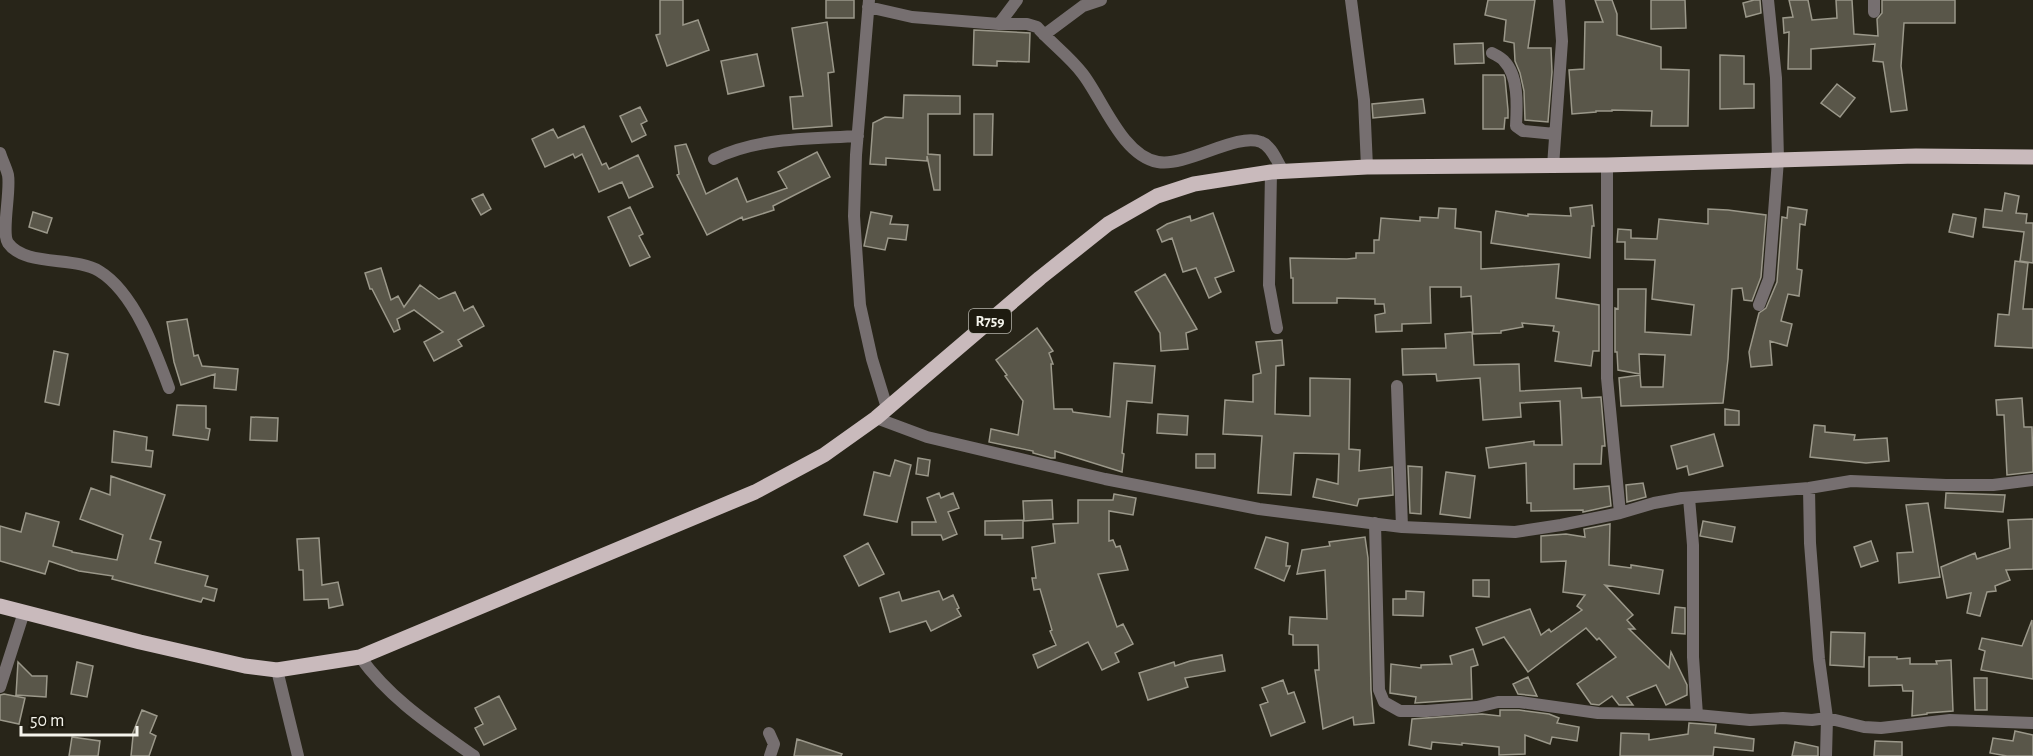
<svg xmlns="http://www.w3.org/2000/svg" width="2033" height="756" font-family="'Alegreya Sans',sans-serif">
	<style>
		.building { fill: #595649; stroke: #9b988a; stroke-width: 1.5 }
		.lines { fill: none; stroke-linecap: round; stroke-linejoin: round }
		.street { stroke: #766f70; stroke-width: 12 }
		.primary { stroke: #c9babc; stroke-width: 15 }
		.labels { text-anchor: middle; stroke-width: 5; stroke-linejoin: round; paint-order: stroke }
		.shield { fill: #1e1b10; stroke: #b4b3aa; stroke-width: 1.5 }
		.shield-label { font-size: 15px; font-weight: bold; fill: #f5f4ec }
	</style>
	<rect width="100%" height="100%" fill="#282519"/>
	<path class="building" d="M660 0H683V25L698 20 709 50 667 66 656 35 660 34Z
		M826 0H854V18H826Z
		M1488 0H1535L1528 48H1551L1552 72 1548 122 1525 120 1524 91 1520 73 1515 61 1514 43 1504 41 1506 20 1485 15Z
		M1595 0H1612L1617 14V35L1661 47V69L1689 70 1688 126H1651L1652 111 1612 110V111H1596V112L1572 114 1569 70 1584 69 1585 22H1603Z
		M1651 0H1685L1686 28 1651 29Z
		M1754 0H1760L1761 13 1746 17 1743 3Z
		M1789 0H1808L1812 20 1837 18 1836 0H1852L1854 34 1878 36 1877 19 1882 13V0H1955V23H1904L1901 66 1907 110 1891 112 1883 62 1873 61 1875 44 1811 49V69H1788L1789 32 1784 33 1783 18 1793 17Z
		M827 22 834 72 828 73 832 126 793 129 790 97 803 96 792 28Z
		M974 30 1030 33 1029 62 997 61V66L973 65Z
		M1483 43 1484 63 1455 64 1454 44Z
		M757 54 764 86 728 94 721 61Z
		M1720 55 1744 56V84H1754V108L1720 109Z
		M1483 75H1504L1505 78 1508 110V118H1505L1504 129H1483Z
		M1837 84 1855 98 1840 117 1821 103Z
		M904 95 960 96V114H928V154L940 155V190H934L927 156V161L886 158V165L870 164 873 123 885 117 903 118Z
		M1423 99 1425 113 1373 118 1372 104Z
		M640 107 647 121 641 124 646 135 632 142 620 116Z
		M974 114H993L992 155H974Z
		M584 126 602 165 606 163 609 169 638 155 653 187 629 198 622 182 599 192 582 154 575 158 573 154 545 167 532 139 553 129 558 138Z
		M686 144 706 194 737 178 747 202 787 188 778 172 817 152 830 177 773 206 774 210 743 220 742 217 707 235 677 175 679 174 675 146Z
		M2005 193 2019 196 2016 213 2027 214 2026 223H2033V263L2020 261 2024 232 1983 227 1985 209 2002 211Z
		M483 194 491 209 481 215 472 199Z
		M1592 205 1594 226H1592L1590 258 1491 243 1496 211 1528 216V214L1571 216 1570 208Z
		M630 207 643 234 639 236 650 257 630 266 608 217Z
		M1788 207 1807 210 1805 225 1800 224 1797 269 1802 270 1799 296 1788 294 1781 321 1792 324 1787 346 1770 341 1772 365 1751 367 1749 352 1759 313 1766 308 1777 282 1782 217 1787 218Z
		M1439 208 1456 209 1455 228 1481 232V269L1559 264 1556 298 1599 305V351H1593L1591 366 1555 361 1559 332 1553 331 1554 326 1522 323 1523 327 1501 331V333L1473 334 1471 296 1461 297V287H1430L1431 323 1402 324V331L1376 332 1375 315 1385 313 1384 304H1375V299L1337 298V303H1293V278H1291L1290 258 1347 259 1356 258V253H1374V240H1379L1381 218 1420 221V217L1438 218Z
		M1708 209 1728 210 1766 215 1761 277 1752 301 1744 300 1742 288 1732 289 1728 359 1723 403 1621 406 1619 378 1640 375 1641 387H1663L1665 355 1639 354 1640 374 1618 370 1617 352H1615V308L1618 309V289H1646L1645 332 1691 335 1694 305 1652 299 1655 260 1625 259V242H1617L1618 229 1631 230V238L1657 239 1659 219 1708 224Z
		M33 212 52 218 47 233 29 227Z
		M871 212 892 216 890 224 908 225 906 240 888 238 885 250 864 246Z
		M1213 213 1234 271 1215 278 1221 292 1209 298 1196 268 1183 272 1172 238 1162 242 1157 230 1167 224 1190 216 1191 221Z
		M1953 214 1976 218 1973 237 1949 232Z
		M2015 261 2028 263 2023 309H2033V348L1995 346 1998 314 2009 315Z
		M381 268 391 300 398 296 404 307 420 285 439 299 455 292 464 311 473 306 484 326 458 340 462 346 434 361 424 342 443 332 414 310 397 319 400 329 394 332 372 289H370L365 273Z
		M1165 274 1197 329 1186 333 1188 349 1161 351 1160 333 1135 292Z
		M187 319 194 356 198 355 202 366 238 369 236 390 214 388 215 374 181 385 174 362 167 322Z
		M1037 328 1053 351 1049 353 1053 364H1051L1054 409H1072L1073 412 1110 417 1114 363 1155 366 1152 403 1127 401 1122 453 1124 454 1122 472 1055 451V458H1051L1033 453V451L989 442 991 429 1018 435 1023 401 1005 376 1007 375 996 360Z
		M1472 332 1474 365 1519 364 1520 391 1581 388 1582 398 1601 397 1605 446H1602L1601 464H1574V489L1609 486 1611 506 1583 512V510L1531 511V503H1527L1526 463 1489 468 1486 448 1534 441V445H1562L1560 401 1520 403 1521 417 1483 420 1480 378 1437 381 1436 374 1403 375 1402 349 1446 348 1445 334Z
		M1282 340 1284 365 1276 366 1275 414 1310 416V378L1350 379 1349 449 1360 450 1359 471 1392 467 1393 495 1359 499 1357 506 1313 497 1317 479 1338 484 1339 454 1294 453 1291 495 1258 493 1262 436 1223 434 1225 400 1253 402V375L1261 373 1256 342Z
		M54 351 68 354 59 405 45 402Z
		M2022 398 2024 427H2032L2033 472 2007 475 2004 415H1997L1996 400Z
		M177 405 206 406V428L210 429 208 440 173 435Z
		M1725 409 1739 411V425H1725Z
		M1158 414 1188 416 1187 435 1157 433Z
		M251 417 278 418 277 441 250 440Z
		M1814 425 1825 426V432L1855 435 1854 440 1887 438 1889 461 1866 463 1810 457Z
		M114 431 147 437 146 450 153 451 151 467 112 462Z
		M1714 434 1723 466 1689 475 1687 466 1677 469 1671 446Z
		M1196 454H1215V468H1196Z
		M918 458 930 460 928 476 916 474Z
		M895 460 911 465 897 522 864 515 874 472 890 476Z
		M1408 466 1422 467 1421 514 1410 513Z
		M1446 472 1475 476 1470 518 1440 514Z
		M111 476 165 495 150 539 161 542 155 563 208 576 205 586 217 589 214 601 203 598 201 602 112 579 113 576 79 571 49 561 45 574 0 561V526L21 532 26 513 59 522 53 546 72 551V552L117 560 123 535 80 519 91 488 110 495Z
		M1643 483 1646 497 1627 502 1626 485Z
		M939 493 941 498 953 493 959 508 948 512 957 534 943 540 941 535H912V522H936L927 498Z
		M1946 493 2005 495 2003 512 1945 508Z
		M1114 494 1136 498 1133 515 1109 511V541L1113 540 1116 547 1120 546 1128 570 1098 574 1117 627 1123 624 1133 644 1115 653 1119 662 1102 670 1088 642 1038 668 1033 655 1056 645 1050 631 1052 630 1040 589 1034 590 1032 578H1036L1032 547 1055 543 1053 524 1078 523V500H1113Z
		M1052 500 1053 519 1024 521 1023 501Z
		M1928 503 1940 577 1899 583 1897 553 1913 552 1906 505Z
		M2033 519V569L2006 570 2010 580 1995 586 1996 591 1987 592 1980 616 1967 613 1971 593 1947 598 1941 567 1975 553 1977 559 2010 548 2008 520Z
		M1023 520V538L1002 539V535H985V521Z
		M1703 521 1735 527 1732 542 1700 536Z
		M1610 524 1609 565 1631 568V565L1663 570 1659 594 1605 585 1633 615 1627 620 1635 629H1629L1669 668 1671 652 1687 685V695L1666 705 1656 685 1627 697 1633 705H1619L1612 696 1599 705 1591 704 1577 684 1616 657 1599 638 1597 640 1586 628 1528 672 1504 637 1483 645 1476 628 1530 609 1541 635 1549 629 1551 632 1582 610 1577 606 1585 595 1563 592 1566 561 1541 562V536L1566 534 1585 537 1584 529Z
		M1266 537 1288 543 1286 566H1290L1284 581 1255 568Z
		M1365 537 1368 558 1371 690 1374 723 1354 725 1353 717 1323 729 1315 670H1319L1318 645H1293V635L1289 634 1290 617 1327 619 1325 570 1297 574 1302 550 1330 546 1329 542Z
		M319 538 322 585 338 582 343 605 329 608 328 599 304 600 303 570H299L297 539Z
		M1871 541 1878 561 1861 567 1854 547Z
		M868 543 884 574 859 586 844 556Z
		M1473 580H1489V597L1473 596Z
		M939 591 943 600 953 595 959 608 957 609 961 616 931 631 926 621 890 632 880 598 899 592 902 601Z
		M1406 591 1424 592 1423 616 1393 615V599H1406Z
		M1675 607 1685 608V634L1672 633Z
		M2032 620 2033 679 1981 670 1985 651 1979 649 1982 638 2022 646Z
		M1831 632 1865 633 1864 667 1830 665Z
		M1473 649 1478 665 1471 667 1472 699 1415 703 1416 697 1390 693 1391 664 1421 668V665L1452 664 1450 656Z
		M1222 655 1225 671 1185 678 1188 687 1148 700 1139 673 1174 662 1175 666 1190 661Z
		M1869 657H1897V659L1910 658V664H1937L1936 661 1951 660 1953 711 1927 713V714L1912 716 1913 691H1903L1902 685 1869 686Z
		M18 662 32 676H47L46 697 16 695Z
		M77 662 93 666 87 697 71 694Z
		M1528 677 1537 696 1518 694 1513 684Z
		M1974 678H1987V710H1975Z
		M1283 680 1288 694 1294 692 1305 722 1271 736 1260 705 1268 702 1262 688Z
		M4 694 25 698 19 724 0 720V695Z
		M499 696 516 729 484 745 475 728 483 724 475 708Z
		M142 710 157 716 150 733 156 736 149 756H131L133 736 132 735Z
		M1500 710H1519L1549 714 1559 718 1557 723 1579 727 1577 741 1552 737 1550 744 1525 735V754L1499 755V747L1462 743V745L1432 742 1431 749 1409 745 1412 719 1482 714 1500 716Z
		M1689 723 1716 725 1715 733 1754 739 1753 751 1714 747 1713 756H1620L1621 733 1649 734V740L1688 734Z
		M2015 731 2033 735V756H2007L1990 753 1993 738 2013 741Z
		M72 737 100 741 98 756H69Z
		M797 739 842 754 841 756H794Z
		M1875 741 1902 742V756H1874Z
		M1795 742 1818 747V756H1792Z"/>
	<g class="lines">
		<path class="street" d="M869 0 856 155 854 216 860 305 872 359 887 408
			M1351 0 1364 100 1367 167
			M868 7 912 17 999 24H1027L1037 27C1051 43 1069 56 1082 73 1102 98 1122 156 1158 162 1187 167 1237 132 1261 142 1272 146 1277 162 1283 171
			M1874 12V0
			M999 24 1017 0
			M1044 35 1083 6 1101 0
			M1492 53C1496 55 1502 58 1504 61 1519 76 1517 107 1516 126L1523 131 1555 134
			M0 153C2 160 6 167 8 175 11 191 1 233 8 243 25 267 75 256 99 271 134 292 156 352 169 388
			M714 159C758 137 810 139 858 136
			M1607 165V378L1620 513
			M1553 166 1562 41 1559 0
			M1271 172 1269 285 1277 328
			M1759 305 1769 279 1778 160 1776 78 1768 0
			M1397 386 1402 527
			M876 418 927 437 1105 479 1259 509 1402 527 1515 532 1561 525 1620 513 1654 503 1682 498 1809 488 1851 481 1946 485H1993L2033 480
			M1809 488 1810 543 1819 659 1827 718 1826 756
			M1689 498 1693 545V657L1697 715
			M1375 523 1379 690 1384 702 1400 711H1426L1477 707 1498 702H1520L1598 713 1697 715 1750 720 1783 718 1812 720 1827 718 1864 727 1881 728 1950 720 2033 723
			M360 657C391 700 432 726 474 756
			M277 670 298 756
			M0 687 24 612
			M769 733 774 744 770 756"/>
		<path class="primary" d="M0 606 140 642 245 666 277 670 360 657 755 492 824 455 876 418 1040 278 1108 224 1157 196 1194 184 1271 172 1367 167 1607 165 1916 156 2033 157"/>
	</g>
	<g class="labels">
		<rect class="shield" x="969" y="309" width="42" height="24" rx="4.5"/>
		<g class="shield-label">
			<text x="990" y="326">R759</text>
		</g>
	</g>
	<path d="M21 726v9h116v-9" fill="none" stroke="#f5f4ec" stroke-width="3"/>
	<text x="30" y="726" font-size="18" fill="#f5f4ec" stroke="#1e1b10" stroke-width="4.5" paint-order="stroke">50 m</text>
</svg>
